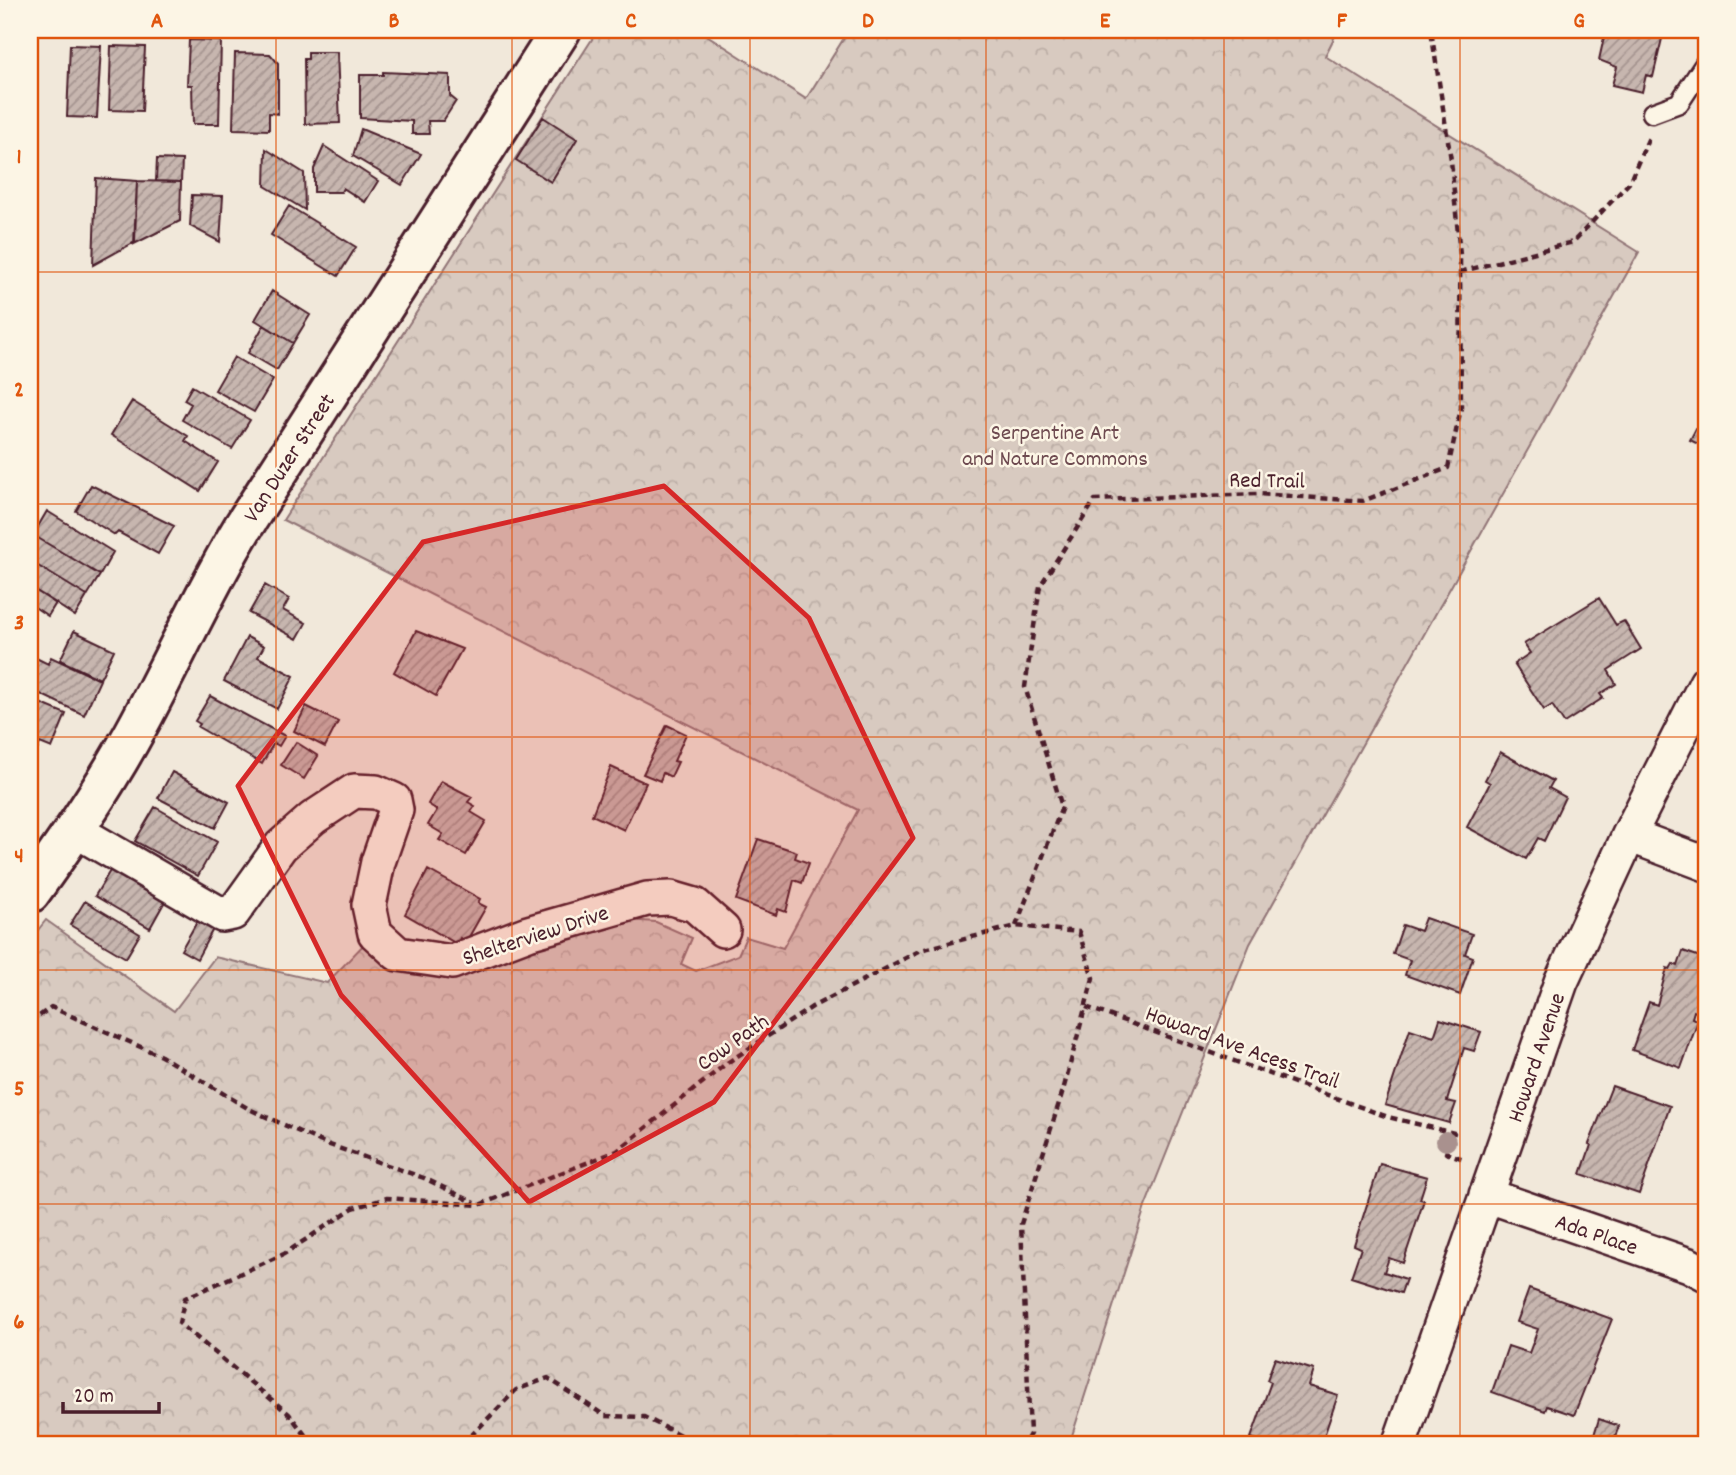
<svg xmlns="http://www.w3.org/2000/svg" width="1736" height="1475" font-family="Dekko,sans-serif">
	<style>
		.park { fill: url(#park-crowns); stroke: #917476; stroke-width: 2 }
		.building { fill: url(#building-hatch); stroke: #4a1f2b; stroke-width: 2 }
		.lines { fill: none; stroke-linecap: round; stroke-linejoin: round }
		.lane-casing { stroke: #4a1f2b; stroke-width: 23 }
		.street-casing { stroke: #4a1f2b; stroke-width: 38 }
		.secondary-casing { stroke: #4a1f2b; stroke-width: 44 }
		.path { stroke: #4a1f2b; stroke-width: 4.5; stroke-dasharray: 7 5; stroke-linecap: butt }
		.lane { stroke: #fcf5e5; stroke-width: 18 }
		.street { stroke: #fcf5e5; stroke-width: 33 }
		.secondary { stroke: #fcf5e5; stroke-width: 38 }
		.tree { fill: #a9918e }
		.marked { fill: #d62828; fill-opacity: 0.2; stroke: #d62828; stroke-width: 5; stroke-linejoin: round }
		.grid { fill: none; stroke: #e0560e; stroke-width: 2; stroke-opacity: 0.55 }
		.labels { text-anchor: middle; stroke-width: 5; stroke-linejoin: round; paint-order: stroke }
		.park-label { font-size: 23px; fill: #6e4a50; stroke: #fcf5e5 }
		.street-label { font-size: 23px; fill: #4a1f2b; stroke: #fcf5e5 }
		.neatline { fill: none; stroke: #e0560e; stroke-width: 2.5 }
		.grid-label { font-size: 23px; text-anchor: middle; font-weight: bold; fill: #e0560e }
	</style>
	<defs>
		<pattern id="park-crowns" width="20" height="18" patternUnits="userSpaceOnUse" patternTransform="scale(1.75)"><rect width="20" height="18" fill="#d8cac0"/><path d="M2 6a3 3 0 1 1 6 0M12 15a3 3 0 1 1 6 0" fill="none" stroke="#bbada5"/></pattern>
		<pattern id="building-hatch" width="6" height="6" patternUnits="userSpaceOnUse" patternTransform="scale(1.75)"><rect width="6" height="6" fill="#c7b6af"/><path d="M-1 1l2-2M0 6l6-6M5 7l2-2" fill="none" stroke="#a4938f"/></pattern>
	</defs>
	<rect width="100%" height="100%" fill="#f1e8da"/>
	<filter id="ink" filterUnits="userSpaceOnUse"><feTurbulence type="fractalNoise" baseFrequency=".0143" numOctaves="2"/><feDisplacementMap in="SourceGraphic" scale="14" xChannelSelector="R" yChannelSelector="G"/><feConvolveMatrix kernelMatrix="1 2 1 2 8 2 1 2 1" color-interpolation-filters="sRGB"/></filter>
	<g filter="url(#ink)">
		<path class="park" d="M598 30H699L806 99 849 30H1338L1325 56 1639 252 1250 944 1145 1207 1069 1445H30V940L46 920 174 1011 215 957 327 983 366 942 392 962 531 944 628 920 656 922 692 938 681 964 696 971 738 955 746 937 783 948 858 810 283 520Z"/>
		<path class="building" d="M1664 30 1653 77 1646 75 1642 92 1612 85 1617 67 1599 60 1605 33 1597 30Z
			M189 40 221 41 219 124H193L192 85H187Z
			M70 45 101 46 97 118 67 117Z
			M111 46 145 47 142 111 109 110Z
			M308 52H337L340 123 305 124 304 59H308Z
			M235 53 270 54 278 63V114L269 113V130L233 129Z
			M383 72 450 75V96L456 101 443 121H428L429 134H412V121L360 118V75H383Z
			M543 117 577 139 551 182 516 160Z
			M361 129 421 154 402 185 353 156Z
			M324 146 378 181 365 202 343 188 341 192H314V169Z
			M266 149 304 173 305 210 265 186Z
			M157 159 182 160 181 182 156 181Z
			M96 178 137 181 135 242 93 265Z
			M137 181 181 182 180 221 134 244Z
			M192 195 223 196 220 242 190 226Z
			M289 206 356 247 338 276 271 235Z
			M272 291 310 315 293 343 255 320Z
			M264 325 293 343 277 370 248 353Z
			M234 357 273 380 254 412 215 390Z
			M192 386 250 420 232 449 182 420 191 404 184 400Z
			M132 401 188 436 185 441 218 462 200 491 111 435Z
			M1706 409V448L1690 440Z
			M91 485 174 526 158 554 118 532 115 535 76 511Z
			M47 511 113 552 100 575 33 535Z
			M33 535 100 575 87 596 30 561V540Z
			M30 561 87 596 75 616 30 587Z
			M265 585 289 599 283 610 306 623 297 639 249 613Z
			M30 587 56 603 48 616 30 604Z
			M1599 598 1616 625 1624 621 1641 649 1608 670 1616 684 1600 694 1603 698 1564 723 1552 705 1544 710 1514 664 1530 653 1524 644Z
			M74 631 114 650 100 679 60 660Z
			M416 631 462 649 436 696 394 672Z
			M247 637 264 646 258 657 294 676 277 709 224 681Z
			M30 655 48 664 51 657 100 680 84 715 36 692 38 688 30 684Z
			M210 696 285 736 279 746 274 743 262 764 198 727 200 724 195 721Z
			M30 699 66 714 52 748 40 743 33 759 30 757Z
			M306 706 338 722 325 747 294 731Z
			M667 725 686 734 674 761 678 762 671 777 663 773 660 781 643 774Z
			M296 742 318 756 304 779 281 765Z
			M1500 752 1553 781 1549 788 1565 797 1544 841 1538 838 1526 859 1467 827 1490 783 1485 780Z
			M611 767 646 783 624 830 592 815Z
			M172 772 229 802 215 828 158 798Z
			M441 781 472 797 468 802 475 806 471 812 486 821 466 855 439 840 443 834 428 825 437 810 428 804Z
			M155 807 217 842 198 876 135 841Z
			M758 839 797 852 795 858 809 863 802 883 794 880 786 912 778 909 776 915 736 900Z
			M111 869 165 901 150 928 95 896Z
			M428 870 480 899 478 903 486 907 466 942 460 938 457 944 405 914Z
			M85 901 140 934 126 958 70 925Z
			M1425 918 1472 934 1465 954 1473 957 1460 995 1405 975 1410 960 1393 954 1403 925 1420 931Z
			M198 920 213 929 197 959 181 950Z
			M1683 951 1706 959 1703 975 1706 976V1016L1694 1011 1692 1018 1698 1021 1681 1068 1632 1050 1649 1002 1657 1005 1667 968 1670 969 1673 964 1678 966Z
			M1440 1019 1481 1032 1474 1051 1464 1048 1447 1101 1456 1103 1449 1123 1385 1105 1410 1029 1434 1037Z
			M1612 1086 1670 1106 1639 1194 1581 1174 1591 1145 1589 1144Z
			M1380 1164 1427 1177 1420 1199 1424 1200 1403 1263 1389 1258 1384 1272 1406 1279 1401 1293 1351 1277 1361 1248 1354 1245Z
			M1529 1289 1612 1319 1574 1415 1547 1406 1545 1411 1492 1392 1508 1346 1529 1353 1538 1329 1517 1322Z
			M1275 1358 1314 1370 1309 1386 1338 1395 1321 1445H1273L1251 1438 1271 1382 1267 1380Z
			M1599 1419 1619 1426 1613 1442 1594 1435Z"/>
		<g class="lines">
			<g class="lane-casing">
				<path id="lane" d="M1652 113 1679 103 1706 62"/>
			</g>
			<g class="street-casing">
				<path id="street" d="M75 830 222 915 233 913 281 846 313 818 354 791 376 792 394 800 396 810 378 862 369 905 375 933 398 954 452 962 528 933 647 899 671 898 695 905 723 930
					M1629 835 1706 864
					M1486 1195 1689 1265 1706 1274
					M1399 1445 1561 982 1629 835 1706 683"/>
			</g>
			<g class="secondary-casing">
				<path id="secondary" d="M30 893C70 838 108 782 140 722 175 657 205 590 243 527L561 30"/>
			</g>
			<path class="path" d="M1460 272 1573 242 1629 183 1650 135
				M1016 926 1062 807 1025 687 1040 586 1095 500 1258 494 1363 501 1448 468 1461 408 1460 255 1451 160 1431 30
				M1086 1007 1388 1117 1454 1133 1446 1153 1464 1159
				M30 1023 51 1007 161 1056 249 1109 324 1143 424 1178 475 1203
				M313 1445 289 1414 179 1323 185 1298 284 1254 353 1208 387 1198 479 1205 617 1151 727 1063 812 1007 921 950 1016 926 1079 932 1093 978 1064 1087 1021 1224 1030 1434 1024 1445
				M462 1445 516 1390 548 1378 605 1416 644 1417 700 1445"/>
			<use href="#lane" class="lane"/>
			<use href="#street" class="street"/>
			<use href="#secondary" class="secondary"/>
		</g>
		<circle class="tree" cx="1446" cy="1141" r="10"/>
	</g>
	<path class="marked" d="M664 486 809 618 913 838 714 1102 529 1202 341 995 238 786 423 542Z"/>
	<path class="grid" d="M276 30V1445M512 30V1445M750 30V1445M986 30V1445M1224 30V1445M1460 30V1445M30 272H1706M30 504H1706M30 737H1706M30 970H1706M30 1204H1706"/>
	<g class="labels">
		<g class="park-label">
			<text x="1055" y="439">Serpentine Art<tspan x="1055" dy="26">and Nature Commons</tspan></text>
		</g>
		<g class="street-label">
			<text transform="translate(288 457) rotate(-57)" y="8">Van Duzer Street</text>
			<text transform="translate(1267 479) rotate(1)" y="8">Red Trail</text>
			<text transform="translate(535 934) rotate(-18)" y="8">Shelterview Drive</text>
			<text transform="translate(732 1041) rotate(-35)" y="8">Cow Path</text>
			<text transform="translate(1243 1046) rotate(20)" y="8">Howard Ave Acess Trail</text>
			<text transform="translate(1535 1057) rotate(-71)" y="8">Howard Avenue</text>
			<text transform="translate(1597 1233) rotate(19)" y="8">Ada Place</text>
		</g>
	</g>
	<rect width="1736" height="1475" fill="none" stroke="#fcf5e5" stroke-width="77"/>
	<path d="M63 1402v10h96v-10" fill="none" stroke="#4a1f2b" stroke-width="3.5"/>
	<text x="74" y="1402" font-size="21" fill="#4a1f2b" stroke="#fcf5e5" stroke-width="5" paint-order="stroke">20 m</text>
	<rect x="38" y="38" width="1660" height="1398" class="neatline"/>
	<g class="grid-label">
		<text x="157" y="27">A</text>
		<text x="394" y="27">B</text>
		<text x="631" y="27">C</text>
		<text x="868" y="27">D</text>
		<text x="1105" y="27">E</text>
		<text x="1342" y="27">F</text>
		<text x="1579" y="27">G</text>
		<text x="19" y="163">1</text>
		<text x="19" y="396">2</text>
		<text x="19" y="629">3</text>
		<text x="19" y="862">4</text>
		<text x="19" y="1095">5</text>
		<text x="19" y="1328">6</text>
	</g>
</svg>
